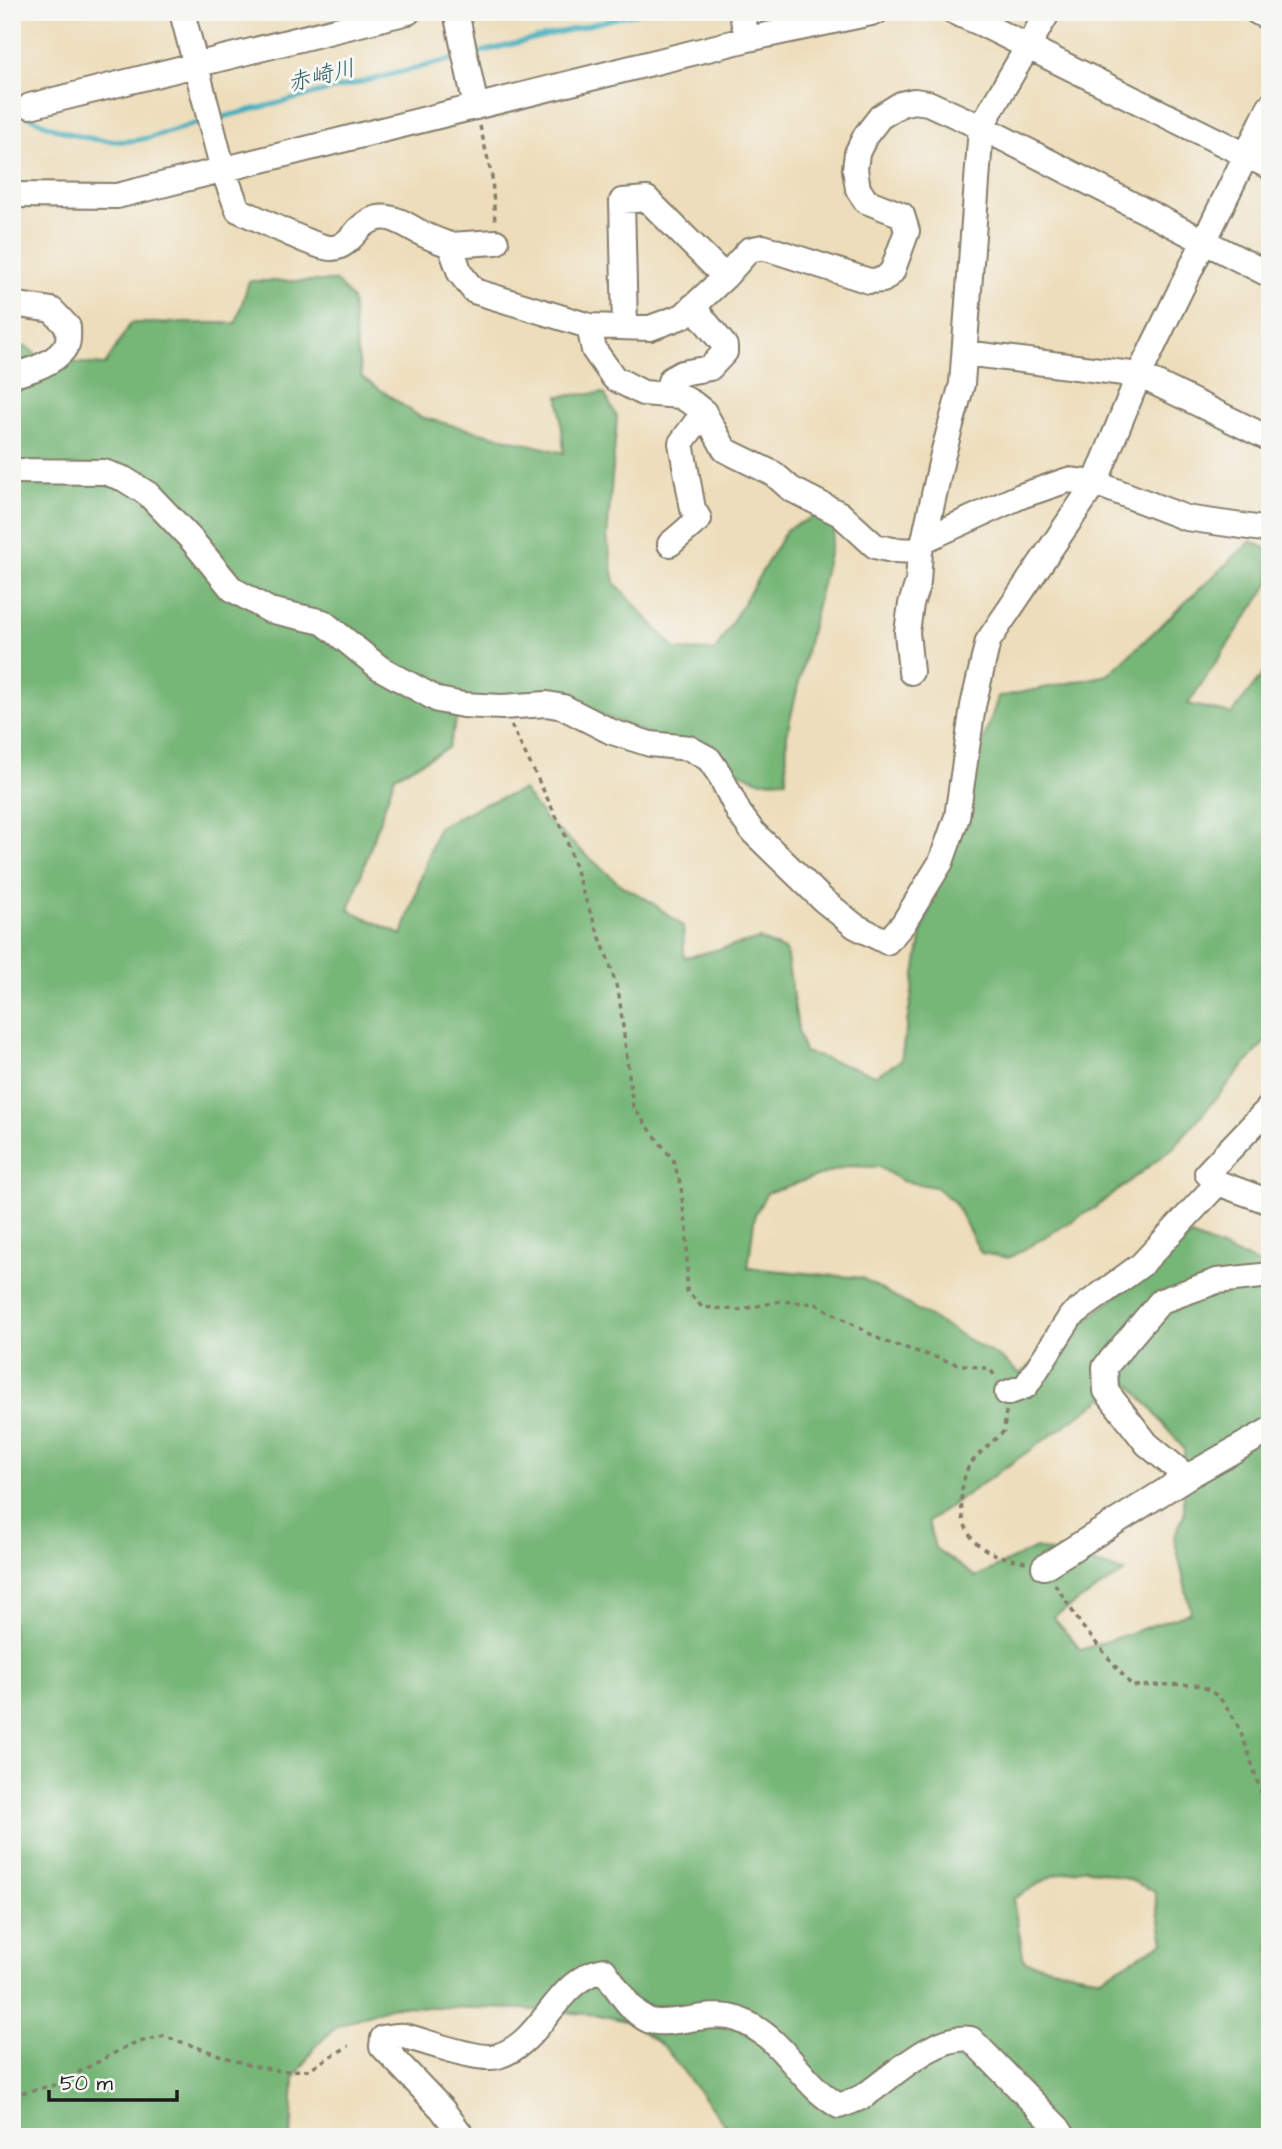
<svg xmlns="http://www.w3.org/2000/svg" width="1282" height="2149" font-family="'Architects Daughter','Klee One',sans-serif">
	<style>
		.forest { fill: #76b677; stroke: #49694a; stroke-width: 2; fill-rule: evenodd }
		.lines { fill: none; stroke-linecap: round; stroke-linejoin: round }
		.stream { stroke: #3fadbd; stroke-width: 5 }
		.minor-casing { stroke: #847c6b; stroke-width: 28 }
		.path { stroke: #847c6b; stroke-width: 3.5; stroke-dasharray: 5 5; stroke-linecap: butt }
		.minor { stroke: #fff; stroke-width: 24 }
		.labels { text-anchor: middle; stroke-width: 6; stroke-linejoin: round; paint-order: stroke }
		.water-label { font-size: 23px; font-style: italic; fill: #2c5d64; stroke: #f6f6f2 }
	</style>
	<rect width="100%" height="100%" fill="#f6f6f2"/>
	<filter id="ink" filterUnits="userSpaceOnUse"><feTurbulence type="fractalNoise" baseFrequency=".0143" numOctaves="2"/><feDisplacementMap in="SourceGraphic" scale="14" xChannelSelector="R" yChannelSelector="G"/><feConvolveMatrix kernelMatrix="1 2 1 2 8 2 1 2 1" color-interpolation-filters="sRGB"/></filter>
	<filter id="wash" filterUnits="userSpaceOnUse"><feTurbulence type="fractalNoise" baseFrequency=".00686" numOctaves="4" result="noise"/><feDisplacementMap in="SourceGraphic" scale="28" xChannelSelector="R" yChannelSelector="G"/><feGaussianBlur stdDeviation="1.57" result="paint"/><feColorMatrix in="noise" values="0 0 0 0 0 0 0 0 0 0 0 0 0 0 0 0 0 1.4 0 .05"/><feComposite in="paint" operator="in"/></filter>
	<g filter="url(#wash)">
		<rect width="100%" height="100%" fill="#edddba"/>
		<path class="forest" d="M249 281H336L352 299 356 346 362 377 420 417 564 453 559 396 604 393 617 417 607 538 615 583 676 650 715 651 787 529 818 515 835 528 787 733 786 780 761 781 557 696 457 717 448 748 395 776 349 910 402 935 438 827 484 804 523 790 545 819 622 886 647 899 683 926 684 958 760 939 786 951 799 1035 804 1052 876 1075 901 1060 923 926 998 697 1108 675 1251 541 1268 549 1270 582 1188 704 1232 714 1270 665V1036L1173 1148 1096 1207 1009 1258 981 1253 954 1202 935 1187 902 1181 879 1167 848 1166 767 1193 755 1214 748 1268 862 1278 1002 1359 1020 1374 1191 1236 1270 1268V2137H734L666 2049 630 2022 599 2015 521 2009 392 2006 337 2026 315 2047 294 2079 291 2137H12V347H27L42 360 105 365 131 323H236ZM1128 1381 1184 1449V1515L1174 1537 1191 1612 1081 1650 1053 1617 1125 1572 1036 1548 976 1577 935 1548 928 1522ZM1086 1868 1130 1880 1154 1891 1164 1942 1100 1978 1024 1961 1013 1899 1054 1875Z"/>
		<g class="lines">
			<path class="stream" d="M473 54 641 12
				M12 107C49 129 85 143 129 141 150 140 182 127 202 122
				M215 119 461 57"/>
		</g>
	</g>
	<g filter="url(#ink)">
		<g class="lines">
			<g class="minor-casing">
				<path id="minor" d="M182 12 223 170 238 210C256 217 317 249 332 248 343 248 352 237 358 230 383 205 401 223 425 235 433 239 442 242 450 245L460 273 474 291 589 326 650 328 683 316 725 277 749 250 763 247 869 281 883 280 892 272 907 231 902 215 866 201 858 189 855 169 857 153 866 135 880 117 901 104 914 101 928 103 981 127 1270 275
					M456 12 476 107
					M741 12 748 39
					M954 12 982 24 1270 167
					M1048 12 981 127 962 384 943 454 924 540 1021 496 1068 480 1095 483 1186 518 1270 530
					M1257 12 1270 19
					M30 106 408 12
					M12 195 117 196 748 39 876 12
					M450 245 496 242
					M12 304 52 310 68 327C68 332 69 340 67 344 58 363 30 371 12 375
					M589 326 594 350 614 378 643 393 680 396 694 404 704 412 725 450 774 474 791 489 840 514 875 546 892 550 920 551
					M625 327 622 201 647 199 725 277
					M965 353 1139 375 1270 439
					M665 395 671 379 682 373 710 368 725 352V346L693 306
					M12 471 104 472 124 479 148 494 191 539 232 589 269 610 323 622 380 668 438 700 463 705 502 707 547 704 563 707 612 732 650 744 689 748 709 759 720 775 739 813 753 832 823 900 855 926 887 942 903 924 941 862 957 817 973 706 988 641 1095 483 1139 375 1270 106
					M670 544 699 519 693 509 681 443 704 412
					M911 672 907 632 911 604 918 582 920 551 924 540
					M1270 1107 1207 1173 1218 1183 1270 1202
					M1007 1393 1026 1386 1071 1316 1141 1265 1218 1183
					M1187 1477 1147 1444 1106 1391 1105 1367 1161 1301 1217 1281 1270 1275
					M1044 1567 1187 1477 1270 1430
					M463 2137 442 2109 382 2046 383 2038C390 2037 397 2035 404 2036 426 2041 479 2062 498 2056 544 2042 556 1978 604 1970 616 1986 628 2009 646 2019 665 2030 709 2009 737 2019 786 2037 797 2082 839 2106 847 2103 857 2100 865 2095 892 2077 936 2033 971 2039L1058 2128 1064 2137"/>
			</g>
			<path class="path" d="M480 126 492 177 495 222
				M511 725 564 832 582 890 609 962 619 995 633 1107 673 1160 681 1186 683 1208 687 1229V1291L702 1307 738 1310 781 1301 816 1304 883 1341 957 1364 990 1369 997 1379
				M1006 1411 1004 1431C995 1440 971 1459 967 1470 958 1493 958 1530 980 1546 993 1556 1010 1559 1026 1562
				M1055 1584 1082 1626 1132 1686C1147 1686 1192 1682 1203 1687 1244 1704 1252 1779 1270 1815
				M12 2095 55 2085 131 2044 164 2036 248 2065 280 2071 307 2070 349 2046"/>
			<use href="#minor" class="minor"/>
		</g>
	</g>
	<g class="labels">
		<g class="water-label">
			<text transform="translate(321 75) rotate(-14)" y="8">赤崎川</text>
		</g>
	</g>
	<rect width="1282" height="2149" fill="none" stroke="#f6f6f2" stroke-width="42"/>
	<path d="M49 2090v10h128v-10" fill="none" stroke="#1c1c1c" stroke-width="3.5"/>
	<text x="60" y="2090" font-size="21" fill="#1c1c1c" stroke="#f6f6f2" stroke-width="5" paint-order="stroke">50 m</text>
</svg>
